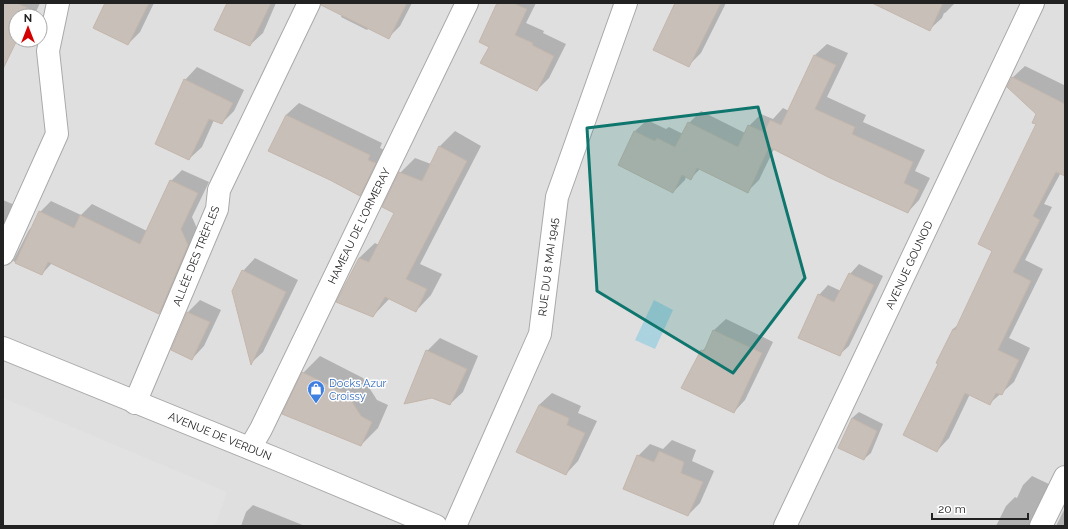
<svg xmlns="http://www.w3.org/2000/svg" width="1068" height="529" font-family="Raleway,sans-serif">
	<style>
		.residential { fill: #e0dfdf; fill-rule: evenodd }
		.parking { fill: #e2e2e2 }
		.water { fill: #aad3df }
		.shadow { fill: #0003 }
		.building { fill: #c7bfb8; stroke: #c4b6ab }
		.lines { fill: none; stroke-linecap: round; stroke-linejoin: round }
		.minor-casing { stroke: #a9a9a9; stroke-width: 24 }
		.tertiary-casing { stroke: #a9a9a9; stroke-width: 24 }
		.minor { stroke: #fff; stroke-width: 22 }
		.tertiary { stroke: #fff; stroke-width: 22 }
		.marked { fill: #0f766e; fill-opacity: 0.2; stroke: #0f766e; stroke-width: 3; stroke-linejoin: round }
		.labels { text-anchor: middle; stroke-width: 3; stroke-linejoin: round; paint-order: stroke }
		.street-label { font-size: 11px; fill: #222; stroke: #fff }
		.shop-label { font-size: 11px; fill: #366cbe; stroke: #fff; text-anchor: start }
	</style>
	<rect width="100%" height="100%" fill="#f2efe9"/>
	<path class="residential" d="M3 3H1065V526H3ZM16 16H40V40H16Z"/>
	<path class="parking" d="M3 398 227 492 215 526H3Z"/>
	<path class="water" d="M654 300 673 310 655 349 635 340Z"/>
	<path class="shadow" d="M3 3H40L34 16H16V40H18L15 43 3 37Z
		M106 3H154L140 32 128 44Z
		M228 3H276L263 33 250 45Z
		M336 3H412L400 26 388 38 369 28 367 30 341 17 345 9Z
		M498 3H536L526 23 544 31 543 33 566 44 549 78 537 90 490 47Z
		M676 3H726L701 53 689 65Z
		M884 3H955L945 13H944L942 18 929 30Z
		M827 44 848 53 827 97 866 115 863 122 925 150 915 171 930 178 919 200 908 212 774 149 759 180 747 192 701 168 691 178 686 176 685 180 673 192 619 165 635 131 647 120 666 129 669 127 683 134 689 123 701 111 745 133 749 126 761 114 773 119 783 108 789 111 815 55Z
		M1025 66 1064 85 1065 84V165L1044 204 1052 207 1025 260 1043 269 1009 338 1030 348 1014 382 989 404 970 394 949 438 937 451 939 363 953 329 959 324 994 251 1037 124V113L1012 78Z
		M197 67 244 90 234 111 222 123 214 120 202 147 189 159 185 80Z
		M299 103 382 143 380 148 387 151 372 182 360 195 286 115Z
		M455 131 481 146 420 264 442 274 431 295 416 311 390 298 373 316 359 258 375 243 379 245 395 213 400 173 415 158 431 164 440 146Z
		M182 170 209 182 192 217 199 233 170 302 159 313 52 263 42 274 13 261 29 230 34 225 40 212 51 201 81 215 92 204 147 231 171 181Z
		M3 200 17 206 3 239Z
		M255 258 298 280 263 352 251 363 243 271Z
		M859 264 883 276 849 346 839 355 819 295 828 285 841 291 850 274Z
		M200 300 221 310 204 346 192 359 172 349 188 312Z
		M726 319 773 342 745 400 734 412 702 351 708 345 714 330Z
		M440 338 478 356 463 392 450 404 427 351Z
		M320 356 363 378 377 400 388 405 378 428 361 445 303 373Z
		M552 393 581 406 578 413 597 421 578 461 566 474 539 405Z
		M859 412 883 424 871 453 864 459 852 418Z
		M672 440 696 450 692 461 714 471 700 503 688 515 638 456 650 444 663 449Z
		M1032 476 1051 485 1042 526H996L1006 506 1015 497 1017 498 1023 485Z
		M253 505 305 526H241L246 512Z
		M1065 508V526H1056Z"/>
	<path class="building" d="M3 3H17L32 10 29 16H16V40H17L3 69Z
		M105 3H149L128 45 93 28Z
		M227 3H271L250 46 214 30Z
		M321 3H407L389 39 321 5Z
		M497 3H513L527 9 515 35 533 43 532 45 554 56 537 91 480 63 489 47 479 42Z
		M675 3H721L689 67 653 50Z
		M872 3H943L930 31Z
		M814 55 836 65 815 109 855 127 852 134 913 162 904 183 919 190 908 213 830 178 769 147 748 193 697 168 691 180 682 175 673 193 618 165 634 131 655 141 657 138 675 147 688 122 738 147 748 125 764 132 770 120 781 125Z
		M1012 77 1065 104V176L1056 172 1033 216 1040 220 1013 272 1031 281 998 350 1019 360 1002 395 996 393 990 405 965 393 937 452 903 435 938 364 936 363 953 329 955 330 992 251 978 244 1036 124 1032 123 1036 114 1007 87Z
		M184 79 233 103 222 124 209 119 189 160 155 144Z
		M286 115 370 155 368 160 376 163 360 196 330 180 268 151Z
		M439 146 467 161 406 279 427 289 416 312 385 297 373 317 336 302 359 258 369 262 394 213 382 207 399 172 422 181Z
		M170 180 198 193 181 229 188 245 159 314 48 262 42 275 15 263 39 211 74 228 80 215 140 244Z
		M242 270 286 292 251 365 232 291Z
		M849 273 874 285 840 356 798 338 818 294 834 302Z
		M187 312 210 322 192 360 171 350Z
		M713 330 762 353 734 413 681 388 701 350 704 351Z
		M426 350 467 369 450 405 432 398 404 404Z
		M302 372 347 394 361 416 372 422 361 446 282 414Z
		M539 405 569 418 567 425 585 433 566 475 516 452Z
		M852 418 877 431 864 460 838 448Z
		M659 451 684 462 681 473 703 482 688 516 623 489 637 455 654 462Z"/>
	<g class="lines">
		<g class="minor-casing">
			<path id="minor" d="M3 254 57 134 48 51 58 3
				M135 403 217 209 219 190 309 3
				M250 448 261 429 467 3
				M455 526 540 334 557 197 626 3
				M785 526 1033 3
				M1041 526 1065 477"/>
		</g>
		<g class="tertiary-casing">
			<path id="tertiary" d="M3 348 276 459 436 526"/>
		</g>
		<use href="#minor" class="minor"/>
		<use href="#tertiary" class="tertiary"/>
	</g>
	<path class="marked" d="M758 107 805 278 733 373 597 291 587 128Z"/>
	<defs>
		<g id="shop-pin" transform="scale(0.9)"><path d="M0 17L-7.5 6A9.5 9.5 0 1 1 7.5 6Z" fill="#3f7fe0" stroke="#fff"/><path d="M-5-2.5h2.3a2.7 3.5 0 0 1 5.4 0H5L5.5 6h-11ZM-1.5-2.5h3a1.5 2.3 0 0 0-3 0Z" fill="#fff"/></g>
	</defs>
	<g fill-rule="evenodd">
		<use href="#shop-pin" x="316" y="389"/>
	</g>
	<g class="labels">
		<g class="street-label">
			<text transform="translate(359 226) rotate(-64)" y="4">HAMEAU DE L'ORMERAY</text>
			<text transform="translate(196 256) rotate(-68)" y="4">ALLÉE DES TRÈFLES</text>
			<text transform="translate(909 265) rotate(-65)" y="4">AVENUE GOUNOD</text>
			<text transform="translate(548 267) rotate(-83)" y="4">RUE DU 8 MAI 1945</text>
			<text transform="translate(220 436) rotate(22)" y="4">AVENUE DE VERDUN</text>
		</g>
		<g class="shop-label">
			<text x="329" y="387">Docks Azur<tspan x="329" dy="13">Croissy</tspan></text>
		</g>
	</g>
	<rect width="1068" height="529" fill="none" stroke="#222222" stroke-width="8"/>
	<g transform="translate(28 28)"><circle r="19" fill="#ffffff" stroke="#a7a7a7"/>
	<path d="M0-3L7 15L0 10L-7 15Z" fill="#d40000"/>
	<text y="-6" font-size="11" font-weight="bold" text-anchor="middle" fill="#222222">N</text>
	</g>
	<path d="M932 513v6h96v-6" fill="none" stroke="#222222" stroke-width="2"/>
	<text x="938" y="513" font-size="12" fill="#222222" stroke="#ffffff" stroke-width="3" paint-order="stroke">20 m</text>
</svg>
